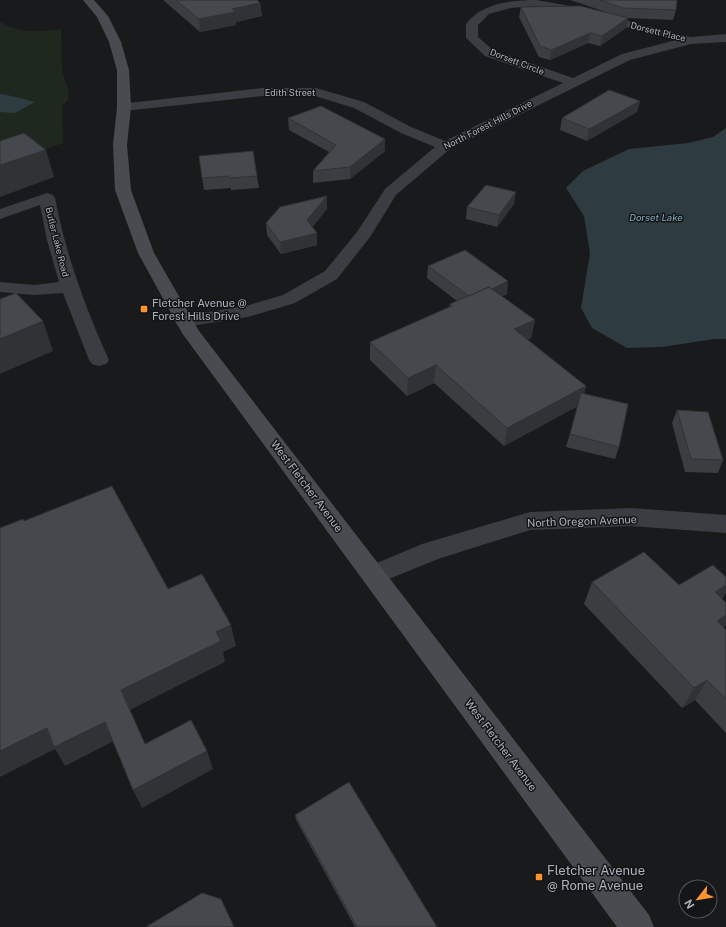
<svg xmlns="http://www.w3.org/2000/svg" width="726" height="927" font-family="'Public Sans',sans-serif">
	<style>
		.green { fill: #1f281f }
		.water { fill: #2e3c41 }
		.lines { fill: none; stroke-linecap: round; stroke-linejoin: round }
		.minor { fill: #3a3d41; fill-rule: evenodd }
		.secondary { fill: #484c51; fill-rule: evenodd }
		.wall { fill: #3b3e41 }
		.shaded-wall { fill: #303235 }
		.building { fill: #45484c; stroke: #303235 }
		.poi-dot { fill: #ff932e; stroke: #141517; stroke-width: 1.5 }
		.labels { text-anchor: middle; stroke-width: 3; stroke-linejoin: round; paint-order: stroke }
		.far-street-label { font-size: 9px; fill: #abb3bc; stroke: #141517 }
		.far-water-label { font-size: 10px; font-style: italic; fill: #80a9b9; stroke: #141517 }
		.poi-label { font-size: 11px; fill: #abb3bc; stroke: #141517; text-anchor: start }
		.street-label { font-size: 11px; fill: #abb3bc; stroke: #141517 }
		.near-poi-label { font-size: 13px; fill: #abb3bc; stroke: #141517; text-anchor: start }
	</style>
	<rect width="100%" height="100%" fill="#191a1c"/>
	<path class="green" d="M0 22C22 34 37 32 61 29L62 71 69 92 68 100 62 106 63 143 0 165Z"/>
	<path class="water" d="M0 94H3L35 102 15 113 0 112Z
		M726 128V339H714L662 347 627 348 592 328 581 308 590 253 584 216 566 188 583 171 629 149 688 143 713 137Z"/>
	<g class="lines">
		<path class="minor" d="M536 0 565 5 690 37 726 34V42L691 44 630 60 450 149 396 195 370 237 337 279 295 303 248 317 184 327 177 325 175 321 177 317 246 306 283 295 325 271 357 232 385 189 435 147 401 133 354 108 315 96H262L124 111 119 110 117 107 119 104 262 88H316L364 102 411 127 445 141 563 83 485 56 466 38V24C481 3 512 0 536 0ZM534 6 565 11 676 40 622 54 573 78 493 50 478 37V25L489 14 511 8Z
			M47 193 53 195 55 198C66 255 85 307 109 360L106 364 99 366 92 364 89 360 63 293 34 295 0 292V282L34 285 59 282 47 240 40 205 0 219V209Z
			M631 508 726 515V533L631 526 530 530 438 559 374 585 365 582 362 575 365 568 422 544 530 512Z"/>
		<path class="secondary" d="M83 0H94L108 16 121 42 129 70 131 107 127 145 131 190 154 253 199 331 649 915 654 927H617L182 333 138 253 115 190 113 145 117 107V70L109 42 97 17Z"/>
	</g>
	<path class="wall" d="M163 0H257L260 3 262 16 236 22V25L200 32Z
		M570 0H677L676 10 673 20 628 18 626 28 600 46 588 43 550 60 539 57 519 17 521 7 606 12Z
		M640 101 637 112 587 141 560 130 562 118Z
		M288 118 385 151 350 179 313 183V171L329 152 289 130Z
		M199 156 257 176 259 188 231 190V188L204 190Z
		M514 204 497 227 466 219 467 207Z
		M327 209 312 227 317 245 281 254 267 235 266 223Z
		M428 266 507 294 502 296 535 320 531 338 527 340 586 386 584 394 619 447 615 459 566 447 578 406 504 446 434 383 407 396 370 360V342L449 307 450 304 457 301 427 278Z
		M677 410 723 460 718 473 685 472 672 423Z
		M726 577V592L722 599 726 624 724 628 726 630V733L695 700 682 708 584 604 592 582 679 585Z
		M295 815 437 927H355L296 820Z"/>
	<path class="shaded-wall" d="M260 3 262 16 236 22V25L200 32 199 19 232 9Z
		M628 18 626 28 600 46 602 36Z
		M590 33 588 43 550 60 551 50Z
		M640 101 637 112 587 141 589 129Z
		M385 139V151L350 179V167Z
		M46 150 54 177 0 197V165Z
		M516 192 514 204 497 227 499 215Z
		M327 196V209L308 233 307 220Z
		M317 233V245L281 254 280 242Z
		M508 281 507 294 470 311 472 298Z
		M535 320 531 338 511 348 514 329Z
		M43 321 53 351 0 374V339Z
		M436 365 434 383 407 396 408 378Z
		M586 386 581 404 504 446 507 428Z
		M726 585V592L720 604 715 592Z
		M726 615V624L722 632 717 621Z
		M231 625 236 646 223 652 225 662 130 710 121 690 216 632Z
		M707 680 695 700 682 708 694 688Z
		M105 722 114 741 65 766 55 749 0 777V751L47 728Z
		M207 751 213 769 142 808 133 790Z"/>
	<path class="building" d="M176 0H257L260 3 232 9 235 12 199 19Z
		M600 0H677L676 10 623 8Z
		M580 6 628 18 602 36 590 33 551 50 540 46 521 7Z
		M609 90 640 101 589 129 562 118Z
		M321 106 385 139 350 167 313 171 336 145 288 118Z
		M24 133 46 150 0 165V141Z
		M253 151 257 176 230 178 229 176 202 178 199 156Z
		M486 185 516 192 499 215 467 207Z
		M327 196 307 220 317 233 280 242 266 223 280 207Z
		M465 250 508 281 492 289 489 287 469 296 428 266Z
		M489 287 535 320 514 329 586 386 507 428 436 365 408 378 370 342 452 306 450 304Z
		M16 293 43 321 0 339V299Z
		M581 393 628 404 619 447 570 434Z
		M677 410 708 412 723 460 691 459Z
		M112 486 168 589 202 574 231 625 216 632 221 641 121 690 145 744 191 720 207 751 133 790 105 722 54 747 47 728 0 751V528L23 519 24 521Z
		M644 552 679 585 713 565 726 577V585L715 592 726 603V615L717 621 726 630V699L707 680 694 688 592 582Z
		M349 782 437 927H357L295 815Z
		M202 893 221 899 234 927H146Z"/>
	<g class="poi-dot">
		<rect x="140" y="305" width="8" height="8" rx="2"/>
		<rect x="535" y="873" width="8" height="8" rx="2"/>
	</g>
	<g class="labels">
		<g class="far-street-label">
			<text transform="translate(658 32) rotate(14)" y="3">Dorsett Place</text>
			<text transform="translate(517 62) rotate(21)" y="3">Dorsett Circle</text>
			<text x="290" y="96">Edith Street</text>
			<text transform="translate(488 125) rotate(-27)" y="3">North Forest Hills Drive</text>
			<text transform="translate(57 242) rotate(76)" y="3">Butler Lake Road</text>
		</g>
		<g class="far-water-label">
			<text x="656" y="221">Dorset Lake</text>
		</g>
		<g class="poi-label">
			<text x="152" y="307">Fletcher Avenue @<tspan x="152" dy="13">Forest Hills Drive</tspan></text>
		</g>
		<g class="street-label">
			<text transform="translate(307 486) rotate(53)" y="4">West Fletcher Avenue</text>
			<text transform="translate(582 521) rotate(-2)" y="4">North Oregon Avenue</text>
			<text transform="translate(501 745) rotate(53)" y="4">West Fletcher Avenue</text>
		</g>
		<g class="near-poi-label">
			<text x="547" y="875">Fletcher Avenue<tspan x="547" dy="15">@ Rome Avenue</tspan></text>
		</g>
	</g>
	<g transform="translate(698 899) rotate(239)"><circle r="19" fill="#141517" stroke="#505459"/>
	<path d="M0-3L7 15L0 10L-7 15Z" fill="#ff932e"/>
	<text y="-6" font-size="11" font-weight="bold" text-anchor="middle" fill="#abb3bc">N</text>
	</g>
</svg>
